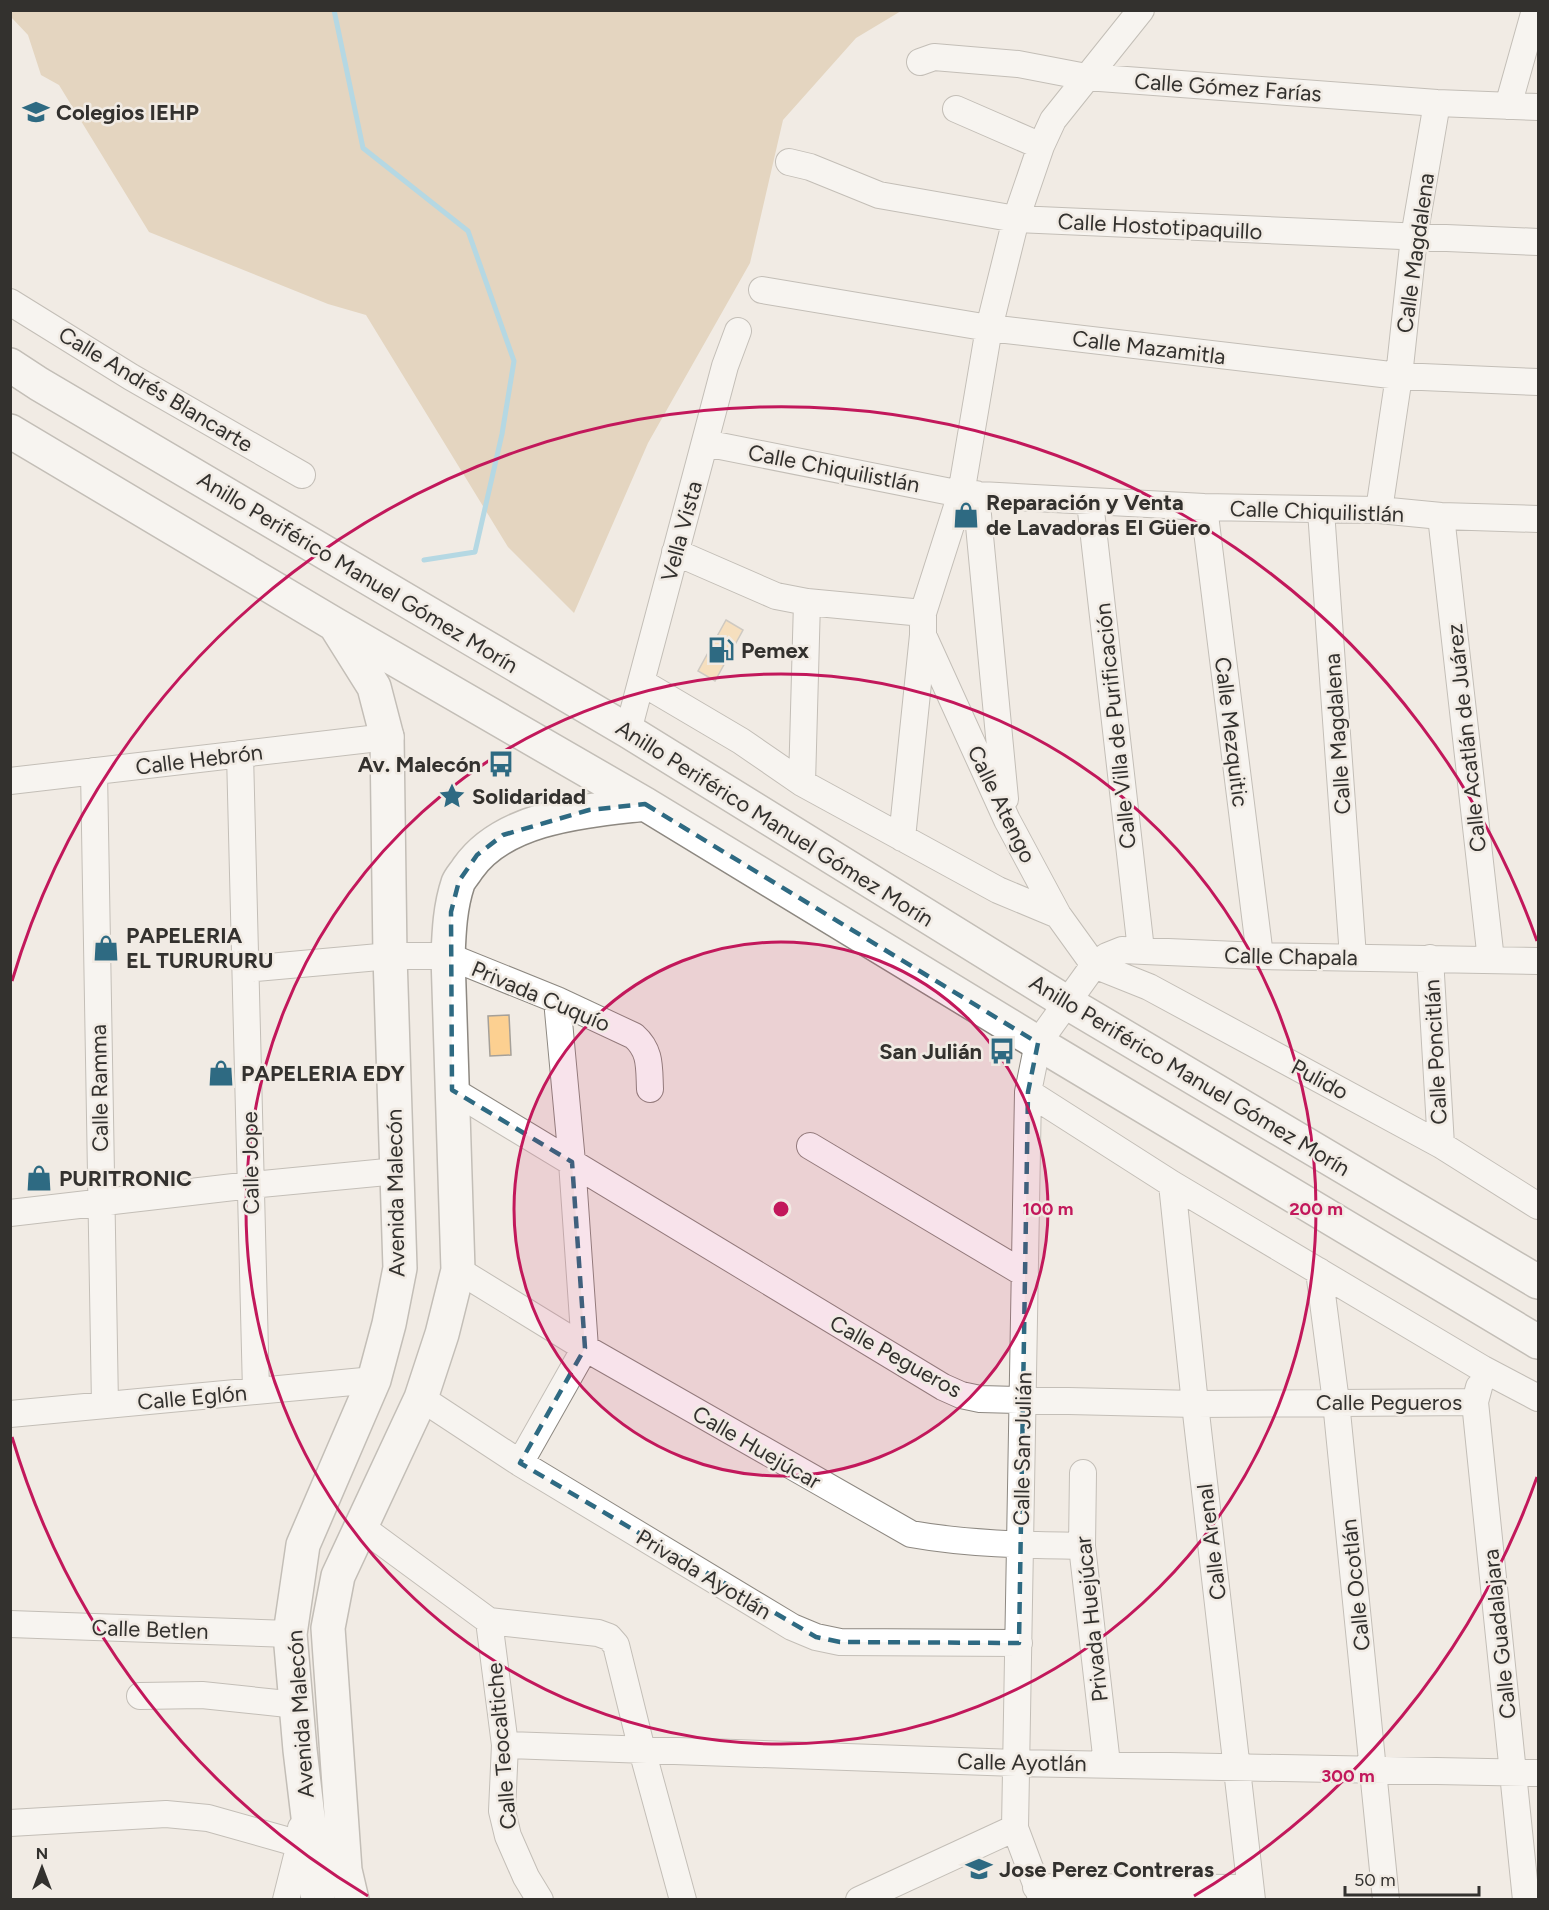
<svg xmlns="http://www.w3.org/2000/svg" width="1549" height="1910" font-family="Figtree,sans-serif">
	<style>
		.green { fill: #d5ba94 }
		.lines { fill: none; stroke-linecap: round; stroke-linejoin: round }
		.stream { stroke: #6dc0e2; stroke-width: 5 }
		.building { fill: #fcd091; stroke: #a5a099; stroke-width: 1.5 }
		.minor-casing { stroke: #8d8881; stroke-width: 28 }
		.major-casing { stroke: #8d8881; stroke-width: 36 }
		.highway-casing { stroke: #8d8881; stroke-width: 36 }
		.minor { stroke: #fff; stroke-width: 26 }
		.major { stroke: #fff; stroke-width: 33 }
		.highway { stroke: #fff; stroke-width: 33 }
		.marked { fill: none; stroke: #2e6a82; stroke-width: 4.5; stroke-dasharray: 12 8; stroke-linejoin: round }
		.ring { fill: none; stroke: #c2185b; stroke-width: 3 }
		.labels { text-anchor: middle; stroke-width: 5; stroke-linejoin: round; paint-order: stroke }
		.street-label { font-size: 22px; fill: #33312e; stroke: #f1ebe4 }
		.poi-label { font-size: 22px; font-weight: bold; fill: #33312e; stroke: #f1ebe4; text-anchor: start }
		.centre { fill: #c2185b; stroke: #f1ebe4; stroke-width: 3 }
		.ring-label { font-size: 18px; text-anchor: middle; font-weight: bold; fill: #c2185b; stroke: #f1ebe4; stroke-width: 5; stroke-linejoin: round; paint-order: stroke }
	</style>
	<rect width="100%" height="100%" fill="#f1ebe4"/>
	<path class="green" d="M11 10H901V11L856 38 783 120 750 263 648 443 574 613 508 547 366 315 328 304 149 232 59 85 41 75 28 35 11 17Z"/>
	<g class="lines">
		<path class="stream" d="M334 10 363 148 468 231 514 361 502 434 475 552 424 560"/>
	</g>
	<path class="building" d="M726 620 743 630 715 681 698 671Z
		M509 1015 511 1055 490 1056 488 1016Z"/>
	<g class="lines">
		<g class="minor-casing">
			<path id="minor" d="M920 62 934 57 1018 64 1086 77 1437 103 1538 107
				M1508 106 1535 10
				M956 109 1041 146
				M789 162 810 167 879 195 1016 219 1538 242
				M762 290 989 328 1399 376 1538 382
				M10 302 131 377 302 475
				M705 443 961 494 1204 507 1379 510 1441 516 1538 519
				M976 494 1005 799
				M1090 502 1141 950
				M1204 507 1260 956
				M1379 510 1399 376 1414 237 1437 103
				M1321 511 1353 957
				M1441 516 1491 960
				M675 552 776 596 807 602 923 613
				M923 635 1007 820 1058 915 1094 965 1149 987 1441 1145 1538 1206
				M641 682 741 741 802 783 998 890 1058 915
				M628 731 725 366 738 331
				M240 754 256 1391
				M94 771 105 1405
				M10 781 387 737
				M802 783 807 602
				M902 838 923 635V613L961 494 989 328 1016 219 1041 146 1053 120 1141 10
				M1430 958 1441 1145
				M246 969 390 956H448L557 1000 634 1036C651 1051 649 1067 650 1089
				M452 1090 943 1387 961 1395 980 1399 1195 1404 1475 1402
				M1028 1092 1172 1184 1483 1369 1538 1398
				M810 1146 1025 1274
				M1172 1184 1195 1404 1252 1900
				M10 1213 251 1185 397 1171
				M458 1270 585 1348 911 1534C967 1544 1025 1545 1082 1546
				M1319 1271 1336 1402 1386 1900
				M1479 1387 1475 1402 1526 1900
				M421 1398 520 1463 792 1627 816 1637 840 1642 1019 1643
				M10 1414 374 1380
				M520 1463 585 1348 572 1162 557 1000
				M1083 1473 1082 1546 1107 1764
				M360 1526 489 1621 598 1633 609 1637 616 1645 642 1750 683 1900
				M489 1621 505 1745 502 1811 508 1836 526 1877 540 1900
				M10 1624 290 1634
				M140 1696 202 1695 297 1705
				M505 1745 1016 1763 1538 1773
				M10 1823 166 1814 208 1818 300 1844
				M1036 1887 1250 1888
				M286 1900 300 1844 301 1828
				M859 1900 1015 1828
				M1042 1900 1015 1828 1028 1092 1038 1043 1094 965 1107 956 1122 950 1260 956 1538 961"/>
		</g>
		<g class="major-casing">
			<path id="major" d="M318 1900 300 1750 290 1634 303 1545 374 1380 389 1324 400 1268 390 956 387 737
				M352 1900 345 1870 328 1628 338 1576 421 1398 442 1334 458 1270 448 956"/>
		</g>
		<g class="highway-casing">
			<path id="highway" d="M10 365 39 384 628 731 1066 1002 1538 1282
				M10 431 334 624 645 804 1038 1043 1538 1342
				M337 628 374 687 387 737
				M448 956C449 931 450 907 458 883 460 878 465 873 468 868 505 816 586 811 645 804"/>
		</g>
		<use href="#minor" class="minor"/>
		<use href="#major" class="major"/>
		<use href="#highway" class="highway"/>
	</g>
	<path d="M0 0H1549V1910H0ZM645 804 1038 1043 1028 1092 1019 1643 840 1642 816 1637 520 1463 585 1348 572 1162 452 1090 451 912 459 881 477 855 503 835 589 810Z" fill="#f1ebe4" fill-opacity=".55" fill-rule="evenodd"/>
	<path class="marked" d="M645 804 1038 1043 1028 1092 1019 1643 840 1642 816 1637 520 1463 585 1348 572 1162 452 1090 451 912 459 881 477 855 503 835 589 810Z"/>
	<circle cx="781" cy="1209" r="267" fill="#c2185b" fill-opacity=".12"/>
	<g class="ring">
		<circle cx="781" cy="1209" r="267"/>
		<circle cx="781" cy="1209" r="535"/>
		<path d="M1537 1477A802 802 0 0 1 1194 1896M368 1896A802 802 0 0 1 12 1437M12 981A802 802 0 0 1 1537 941"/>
	</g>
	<defs>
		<g id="school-bare" transform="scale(2.07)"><path d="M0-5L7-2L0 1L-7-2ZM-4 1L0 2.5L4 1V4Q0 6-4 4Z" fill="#2e6a82" stroke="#f1ebe4" stroke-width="2.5" paint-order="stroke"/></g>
		<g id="shop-bare" transform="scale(2.07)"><path d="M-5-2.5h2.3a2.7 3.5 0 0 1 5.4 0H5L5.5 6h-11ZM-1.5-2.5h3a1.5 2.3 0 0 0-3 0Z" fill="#2e6a82" stroke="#f1ebe4" stroke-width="2.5" paint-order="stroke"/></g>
		<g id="fuel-bare" transform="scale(2.07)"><path d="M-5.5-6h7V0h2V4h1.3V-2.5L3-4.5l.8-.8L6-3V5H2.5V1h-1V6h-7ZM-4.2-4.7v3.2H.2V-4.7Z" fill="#2e6a82" stroke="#f1ebe4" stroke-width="2.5" paint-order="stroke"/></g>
		<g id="bus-bare" transform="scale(2.07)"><path d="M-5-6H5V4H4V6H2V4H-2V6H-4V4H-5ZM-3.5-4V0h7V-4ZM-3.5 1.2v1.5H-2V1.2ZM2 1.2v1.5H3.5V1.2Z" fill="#2e6a82" stroke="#f1ebe4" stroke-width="2.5" paint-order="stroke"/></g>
		<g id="sight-bare" transform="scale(2.07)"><path d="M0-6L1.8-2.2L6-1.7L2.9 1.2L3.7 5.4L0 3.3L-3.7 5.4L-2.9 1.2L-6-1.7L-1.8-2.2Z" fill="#2e6a82" stroke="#f1ebe4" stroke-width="2.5" paint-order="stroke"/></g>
	</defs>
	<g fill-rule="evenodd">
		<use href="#school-bare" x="36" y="112"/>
		<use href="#shop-bare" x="966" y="515"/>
		<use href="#fuel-bare" x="721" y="650"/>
		<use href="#bus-bare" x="501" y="764"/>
		<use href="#sight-bare" x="452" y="796"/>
		<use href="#shop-bare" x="106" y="948"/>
		<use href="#bus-bare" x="1002" y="1051"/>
		<use href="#shop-bare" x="221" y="1073"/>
		<use href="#shop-bare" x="39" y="1178"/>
		<use href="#school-bare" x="979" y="1869"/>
	</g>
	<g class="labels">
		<g class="street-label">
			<text transform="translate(1228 87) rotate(4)" y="8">Calle Gómez Farías</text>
			<text transform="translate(1160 226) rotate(3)" y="8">Calle Hostotipaquillo</text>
			<text transform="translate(1415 253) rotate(-82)" y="8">Calle Magdalena</text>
			<text transform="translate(1149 347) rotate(7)" y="8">Calle Mazamitla</text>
			<text transform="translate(156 389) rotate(31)" y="8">Calle Andrés Blancarte</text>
			<text transform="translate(834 468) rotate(11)" y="8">Calle Chiquilistlán</text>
			<text transform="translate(1317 511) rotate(2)" y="8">Calle Chiquilistlán</text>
			<text transform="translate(681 531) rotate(-75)" y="8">Vella Vista</text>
			<text transform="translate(358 572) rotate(31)" y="8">Anillo Periférico Manuel Gómez Morín</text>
			<text transform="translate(1115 726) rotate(-96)" y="8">Calle Villa de Purificación</text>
			<text transform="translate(1232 732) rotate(83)" y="8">Calle Mezquitic</text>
			<text transform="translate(1337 734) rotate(-94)" y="8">Calle Magdalena</text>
			<text transform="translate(1466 738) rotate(-96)" y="8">Calle Acatlán de Juárez</text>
			<text transform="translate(199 759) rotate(-7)" y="8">Calle Hebrón</text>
			<text transform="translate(1002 804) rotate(64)" y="8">Calle Atengo</text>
			<text transform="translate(775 823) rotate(32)" y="8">Anillo Periférico Manuel Gómez Morín</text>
			<text transform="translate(1291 956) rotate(1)" y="8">Calle Chapala</text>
			<text transform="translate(541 996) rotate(23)" y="8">Privada Cuquío</text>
			<text transform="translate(1435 1052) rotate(-93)" y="8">Calle Poncitlán</text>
			<text transform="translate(1190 1075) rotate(31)" y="8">Anillo Periférico Manuel Gómez Morín</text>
			<text transform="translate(1320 1079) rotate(28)" y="8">Pulido</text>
			<text transform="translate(99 1088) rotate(-91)" y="8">Calle Ramma</text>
			<text transform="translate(250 1163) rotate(-91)" y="8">Calle Jope</text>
			<text transform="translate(395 1193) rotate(-91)" y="8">Avenida Malecón</text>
			<text transform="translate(896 1356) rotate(29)" y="8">Calle Pegueros</text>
			<text transform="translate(192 1397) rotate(-5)" y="8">Calle Eglón</text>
			<text x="1389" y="1410">Calle Pegueros</text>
			<text transform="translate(757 1447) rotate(30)" y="8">Calle Huejúcar</text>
			<text transform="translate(1022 1449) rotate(-89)" y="8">Calle San Julián</text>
			<text transform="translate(1211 1542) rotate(-97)" y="8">Calle Arenal</text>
			<text transform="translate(704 1574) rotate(31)" y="8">Privada Ayotlán</text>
			<text transform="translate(1355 1585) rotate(-96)" y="8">Calle Ocotlán</text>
			<text transform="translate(1091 1619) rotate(-96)" y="8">Privada Huejúcar</text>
			<text transform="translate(150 1629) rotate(2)" y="8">Calle Betlen</text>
			<text transform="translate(1499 1634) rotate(-96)" y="8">Calle Guadalajara</text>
			<text transform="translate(300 1714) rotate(-94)" y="8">Avenida Malecón</text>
			<text transform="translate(501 1746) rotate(-95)" y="8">Calle Teocaltiche</text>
			<text transform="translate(1022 1762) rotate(1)" y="8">Calle Ayotlán</text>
		</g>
		<g class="poi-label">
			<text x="56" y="120">Colegios IEHP</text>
			<text x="986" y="510">Reparación y Venta<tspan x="986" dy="25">de Lavadoras El Güero</tspan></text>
			<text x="741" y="658">Pemex</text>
			<text x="481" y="772" text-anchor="end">Av. Malecón</text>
			<text x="472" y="804">Solidaridad</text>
			<text x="126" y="943">PAPELERIA<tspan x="126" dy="25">EL TURURURU</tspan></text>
			<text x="982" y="1059" text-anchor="end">San Julián</text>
			<text x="241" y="1081">PAPELERIA EDY</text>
			<text x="59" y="1186">PURITRONIC</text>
			<text x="999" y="1877">Jose Perez Contreras</text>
		</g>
	</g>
	<circle cx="781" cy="1209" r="9" class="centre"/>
	<g class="ring-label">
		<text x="1048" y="1215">100 m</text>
		<text x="1316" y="1215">200 m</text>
		<text x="1348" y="1782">300 m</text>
	</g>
	<rect width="1549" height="1910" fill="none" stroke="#33312e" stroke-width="24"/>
	<g transform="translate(42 1868)" stroke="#f1ebe4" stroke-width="4.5" paint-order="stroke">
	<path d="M0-4.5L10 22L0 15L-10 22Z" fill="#33312e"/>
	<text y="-9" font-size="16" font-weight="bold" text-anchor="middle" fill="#33312e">N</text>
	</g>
	<path d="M1345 1886v9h134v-9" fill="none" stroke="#33312e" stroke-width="3"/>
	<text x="1354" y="1886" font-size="18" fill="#33312e" stroke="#f1ebe4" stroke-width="4.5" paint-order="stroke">50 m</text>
</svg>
